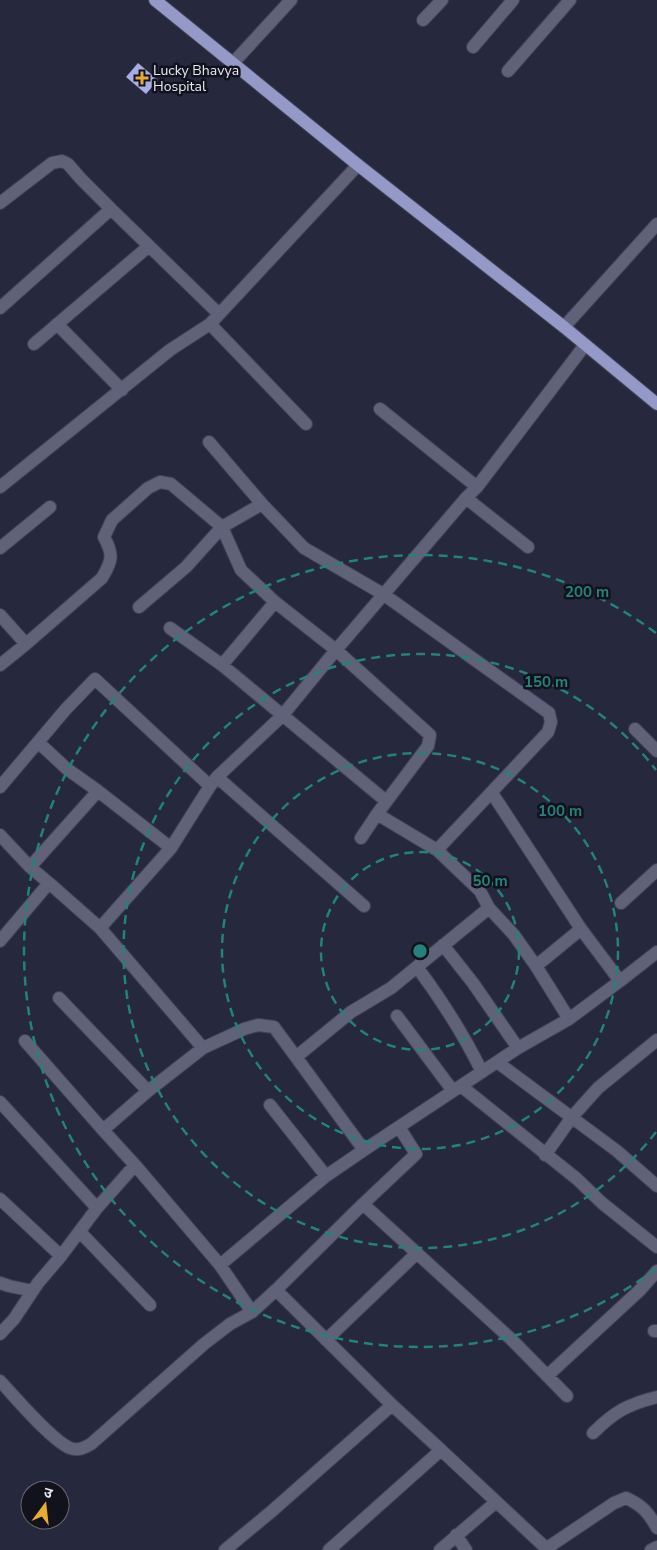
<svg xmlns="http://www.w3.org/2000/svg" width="657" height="1550" font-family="'Nunito Sans','Noto Sans Devanagari',sans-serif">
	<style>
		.building { fill: #a8ade5 }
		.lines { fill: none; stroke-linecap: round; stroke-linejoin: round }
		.minor-casing { stroke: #414357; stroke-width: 14 }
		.major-casing { stroke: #414357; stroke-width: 14 }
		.minor { stroke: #606279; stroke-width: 12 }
		.major { stroke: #9599c8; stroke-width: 12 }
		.ring { fill: none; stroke: #24817c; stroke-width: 2.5; stroke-dasharray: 9 6 }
		.poi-dot { fill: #e7ac36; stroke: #11121b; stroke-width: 2 }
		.labels { text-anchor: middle; stroke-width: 5; stroke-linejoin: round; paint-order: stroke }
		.poi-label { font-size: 14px; fill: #e5e7f5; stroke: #11121b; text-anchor: start }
		.centre { fill: #24817c; stroke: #11121b; stroke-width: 2.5 }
		.ring-label { font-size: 15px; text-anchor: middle; font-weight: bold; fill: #24817c; stroke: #11121b; stroke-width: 5; stroke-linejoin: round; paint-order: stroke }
	</style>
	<rect width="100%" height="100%" fill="#26283d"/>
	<path class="building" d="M138 63 158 80 146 94 126 77Z"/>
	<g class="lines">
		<g class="minor-casing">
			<path id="minor" d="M423 20 442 0
				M473 47 513 0
				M233 63 291 0
				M508 71 570 0
				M0 203 52 163 62 161 68 164 81 179 111 209
				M0 308 111 209 219 314
				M57 324 122 390
				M564 327 657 224
				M34 344 149 246
				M380 409 477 487
				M306 424 210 324 358 165
				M209 442 262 504 304 548 383 594 549 713 551 722 548 732 437 850
				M0 487 170 350 210 324
				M466 498 528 547
				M0 548 50 507
				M139 607 186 567 222 527 241 570 275 602 336 650 430 735 428 746 377 814 361 838
				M0 615 26 644
				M170 628 222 665 386 801
				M0 665 26 644 102 578C112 561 114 555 104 537L112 520 148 488 160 482 171 484 222 527 262 504
				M222 665 275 602
				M635 729 657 751
				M217 777 364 906
				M0 787 66 709 95 679 210 786
				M98 791 171 848
				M0 835 30 867 49 883
				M30 867 98 791 67 769 38 742
				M621 903 657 870
				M489 908 514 935 536 966 569 1019
				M100 928 171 848 210 786 217 777 282 716 336 650 466 498 477 487 585 345
				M0 941 49 883 100 928 203 1048 244 1029 258 1025 274 1027 364 1150 326 1176 220 1265
				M443 945 473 983 518 1048
				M536 966 581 929
				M417 967C443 1002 463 1033 482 1072
				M620 981 657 952
				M59 998 148 1091
				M397 1016 453 1091
				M25 1041 103 1130
				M296 1057 351 1012 391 988 489 908 480 891 437 850 377 814
				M497 1062 617 1151 657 1186
				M461 1086 577 1179 602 1203 657 1247
				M0 1102 97 1208
				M270 1105 326 1176
				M364 1150 518 1048 569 1019 620 981 581 929 492 793
				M545 1155 572 1117 598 1088 657 1040
				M135 1165 220 1265 252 1312
				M0 1199 61 1256
				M363 1204 511 1339 567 1396
				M80 1232 150 1305
				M0 1283 9 1286 33 1291
				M276 1290 392 1405 441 1450
				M654 1331H657
				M0 1334 14 1319 38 1283 61 1256 97 1208 135 1165 103 1130 148 1091 203 1048
				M326 1340 417 1253
				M547 1376 640 1290 657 1271
				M0 1381C15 1397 52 1441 70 1448 78 1451 84 1448 91 1444L204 1344 230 1324 252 1312 276 1290 363 1204 416 1154 399 1127
				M593 1433C614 1412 628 1404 657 1397
				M456 1535 466 1550
				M547 1548 614 1503 626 1498C642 1505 649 1513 657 1528
				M225 1550 272 1511 392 1405
				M329 1550 441 1450 548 1550
				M440 1550 496 1502
				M651 1550 657 1547"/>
		</g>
		<g class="major-casing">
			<path id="major" d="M155 0 358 165 564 327 657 404"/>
		</g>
		<use href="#minor" class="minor"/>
		<use href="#major" class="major"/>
	</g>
	<g class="ring">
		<circle cx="420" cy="951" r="99"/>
		<circle cx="420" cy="951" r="198"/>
		<path d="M656 1132A297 297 0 1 1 656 770"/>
		<path d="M656 1269A396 396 0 1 1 656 633"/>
	</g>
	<path class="poi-dot" d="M139.5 70.5h5v5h5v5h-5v5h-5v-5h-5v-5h5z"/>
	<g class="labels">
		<g class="poi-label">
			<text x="153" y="75">Lucky Bhavya<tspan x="153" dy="16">Hospital</tspan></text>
		</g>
	</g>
	<circle cx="420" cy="951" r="8" class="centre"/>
	<g class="ring-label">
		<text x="587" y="597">200 m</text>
		<text x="546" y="687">150 m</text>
		<text x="560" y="816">100 m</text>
		<text x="490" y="886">50 m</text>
	</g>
	<g transform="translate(45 1505) rotate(15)"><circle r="24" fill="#11121b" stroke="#666772"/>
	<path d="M0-4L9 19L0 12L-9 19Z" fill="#e7ac36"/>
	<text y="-8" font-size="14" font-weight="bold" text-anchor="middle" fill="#e5e7f5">उ</text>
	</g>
</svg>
